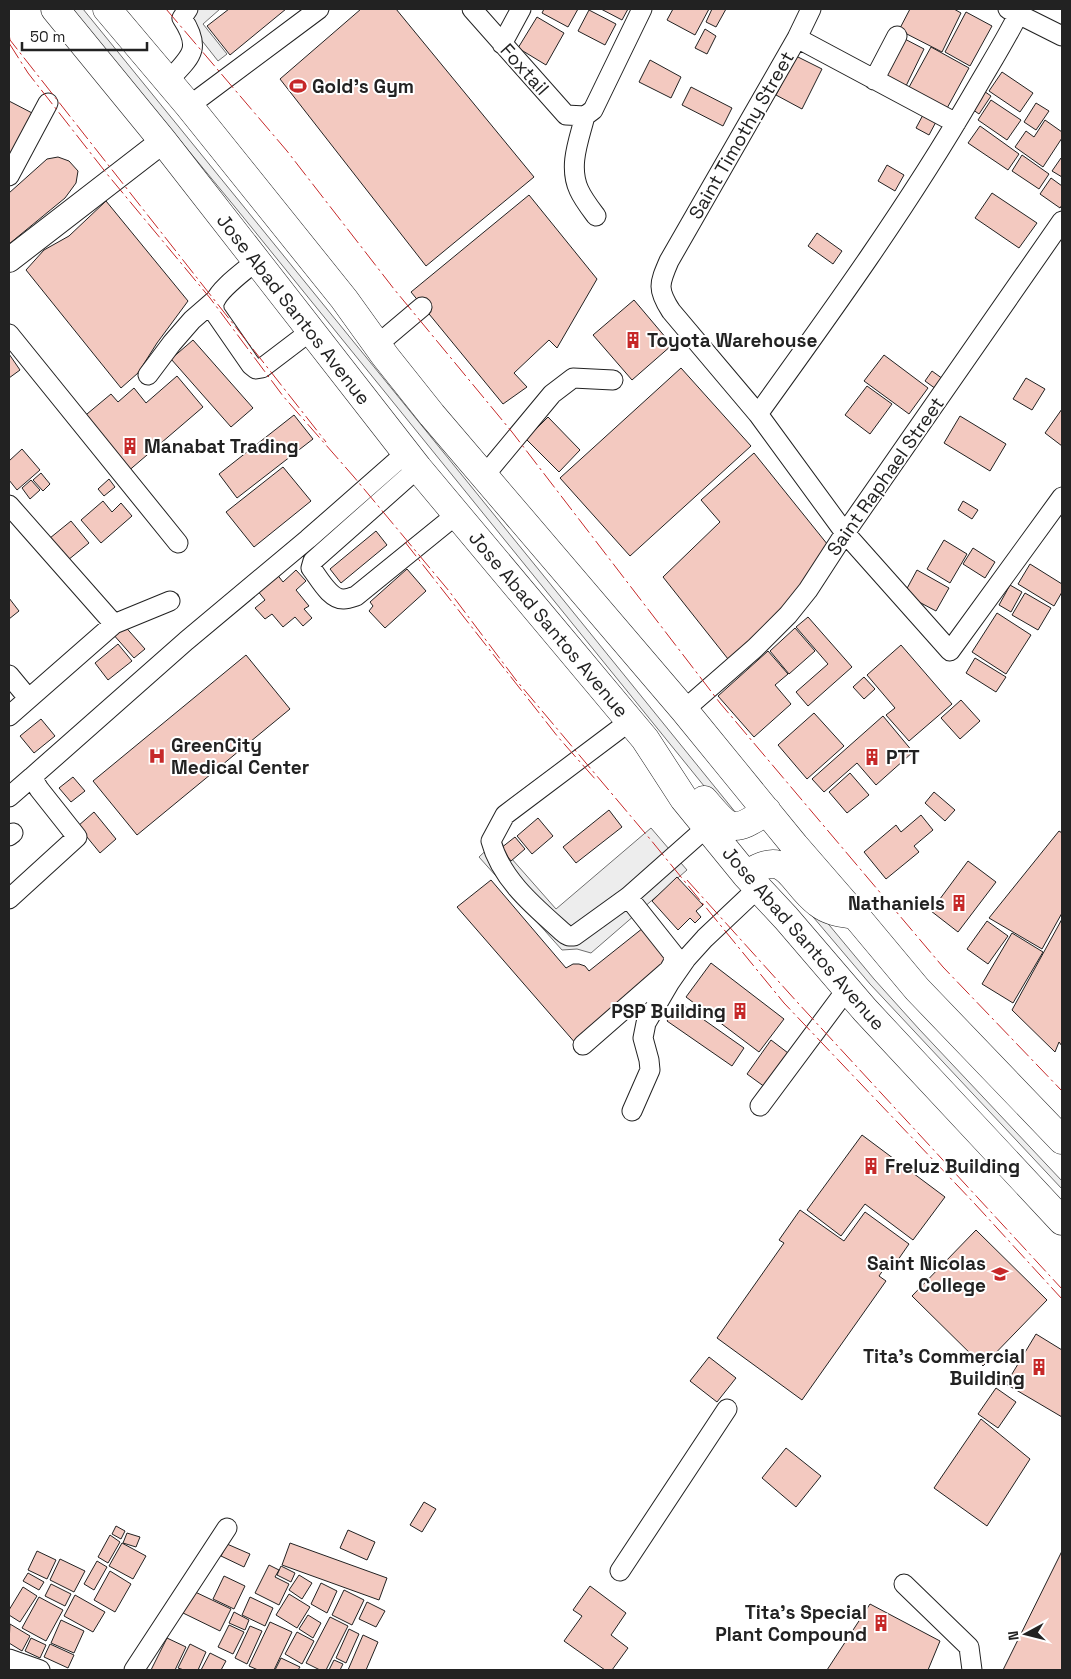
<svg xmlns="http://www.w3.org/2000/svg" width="1071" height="1679" font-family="'Space Grotesk',sans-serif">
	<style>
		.green { fill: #eee; stroke: #6f6f6f }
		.parking { fill: #ededed; stroke: #6f6f6f }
		.building { fill: #f3c9c0; stroke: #222 }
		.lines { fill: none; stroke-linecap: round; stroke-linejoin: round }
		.minor-casing { stroke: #222; stroke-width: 21 }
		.major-casing { stroke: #222; stroke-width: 26 }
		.highway-casing { stroke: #222; stroke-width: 29 }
		.minor { stroke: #fff; stroke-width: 19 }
		.major { stroke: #fff; stroke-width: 24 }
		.highway { stroke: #fff; stroke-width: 28 }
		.power { stroke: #c62828; stroke-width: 1; stroke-dasharray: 18 4 2.5 4; stroke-linecap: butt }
		.labels { text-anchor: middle; stroke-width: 4; stroke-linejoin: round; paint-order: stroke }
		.street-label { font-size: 19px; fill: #222; stroke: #fff }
		.poi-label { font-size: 19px; font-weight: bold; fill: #222; stroke: #fff; text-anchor: start }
	</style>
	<rect width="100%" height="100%" fill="#fff"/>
	<path class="green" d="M72 9H83C301 277 519 545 736 813L730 818 235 207Z
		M780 878 820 914 874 979 919 1029 1062 1181V1189L870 984Z"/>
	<path class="parking" d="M177 9H220L203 24 227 54 218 61Z
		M651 828 687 870 591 953 577 949 562 950 479 857 496 841 556 909Z"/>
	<path class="building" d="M229 9H286L230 55 207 26Z
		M361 9H396L534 177 426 266 280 79Z
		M544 9H578L568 27 542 13Z
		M601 9H628L622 20Z
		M673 9H709L695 35 667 20Z
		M712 9H726L716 27 706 22Z
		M910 9H954L961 13 942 52 899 30Z
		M589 10 616 24 605 45 578 31Z
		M966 12 992 26 970 66 945 52Z
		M537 17 564 33 546 65 518 48Z
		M705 29 716 36 707 54 695 48Z
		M901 37 924 49 906 86 882 74Z
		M931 47 969 68 946 110 908 89Z
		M796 56 822 69 802 109 776 95Z
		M650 60 681 77 671 98 639 82Z
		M1002 72 1033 93 1020 112 989 91Z
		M691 87 732 108 723 126 682 105Z
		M981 89 991 96 979 114 969 107Z
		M991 100 1021 120 1007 140 978 120Z
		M9 101 36 115 9 166Z
		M1036 103 1049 111 1036 130 1024 122Z
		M924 113 937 120 929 135 916 128Z
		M1045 120 1062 132V138L1043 167 1015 147 1026 131 1034 137Z
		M980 126 1019 154 1008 170 968 143Z
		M1022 155 1049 174 1039 189 1012 171Z
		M58 157 69 161 78 171 76 183 65 198 9 244V193L47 159Z
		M1061 158 1062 159V177L1052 171Z
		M887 165 904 175 895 191 878 181Z
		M1051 178 1062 186V205L1060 208 1040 194Z
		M992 193 1037 223 1019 248 975 218Z
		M529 195 597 279 557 348 549 340 514 373 527 387 503 404 411 292Z
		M106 201 188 301 157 343 138 373 121 388 26 270 44 250 69 236Z
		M817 233 842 251 833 264 808 246Z
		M634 300 672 345 632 380 593 335Z
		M193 340 253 408 231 427 171 359Z
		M9 354 20 370 9 378Z
		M884 355 928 388 909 414 864 381Z
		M681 368 751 446 630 556 560 478Z
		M932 371 943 379 936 389 925 381Z
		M177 376 203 407 126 473 81 419 111 394 118 402 134 388 146 403Z
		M1026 378 1045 389 1032 410 1013 399Z
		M867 386 892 404 870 434 845 415Z
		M1062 409V446L1045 433Z
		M294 415 313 439 237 498 219 474Z
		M960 416 1006 444 990 471 944 443Z
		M548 417 580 450 559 472 526 439Z
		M22 449 40 470 17 490 9 480V461Z
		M754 453 832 550 786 611 728 659 663 577 720 522 701 500Z
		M283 467 311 501 254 547 226 512Z
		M41 473 50 484 43 491 33 480Z
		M109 479 115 487 104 496 98 489Z
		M31 480 40 490 30 499 22 488Z
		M103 501 112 512 121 503 132 516 101 543 81 520Z
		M963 501 978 510 972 519 958 510Z
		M71 521 89 543 68 560 50 538Z
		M376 531 387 545 341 583 330 569Z
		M944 540 967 554 950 583 927 569Z
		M973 548 995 562 985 578 963 564Z
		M1030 564 1062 584V592L1054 606 1018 584Z
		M407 569 426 591 385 628 369 611 373 606 370 602Z
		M296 570 306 581 296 590 309 606 304 609 312 618 303 626 295 617 283 627 272 614 265 619 255 608 265 600 257 590 276 573 283 582Z
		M917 570 949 588 936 611 904 594Z
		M1010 585 1022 592 1011 612 999 605Z
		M1025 593 1051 608 1038 630 1012 615Z
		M9 598 19 611 9 619Z
		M997 613 1031 635 1006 674 972 652Z
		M808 617 852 667 808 706 796 692 828 664 796 627Z
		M122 623 145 649 134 658 112 633Z
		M795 628 815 651 789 674 770 651Z
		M118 644 132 661 108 680 95 663Z
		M901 645 952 704 909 741 886 715 895 708 867 675Z
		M768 651 788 674 775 685 791 704 754 737 718 696Z
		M246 655 290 709 137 835 93 781Z
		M975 658 1006 677 996 692 966 673Z
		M864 677 875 689 864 699 853 687Z
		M961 700 980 721 960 739 941 718Z
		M814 713 844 746 807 779 778 745Z
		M883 716 913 752 876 785 857 763 824 792 812 779Z
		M41 719 55 736 34 753 20 736Z
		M850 773 869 795 847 813 829 792Z
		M73 777 85 791 71 802 59 788Z
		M934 792 955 810 945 821 925 803Z
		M609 810 622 827 576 863 563 847Z
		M94 812 116 839 100 853 78 826Z
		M921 815 933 830 914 846 919 852 886 879 864 852 896 825 901 832Z
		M538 818 553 836 532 854 517 836Z
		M1059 831 1062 833V913L1042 949 989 918Z
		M515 837 525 849 511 861 501 848Z
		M968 861 996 882 958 932 931 911Z
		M677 877 703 905 696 911 701 917 695 923 690 918 678 930 652 901Z
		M491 880 566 968 573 964H579L585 966 589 971 643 928 672 963 577 1045 457 907Z
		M1062 919V1046L1059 1042 1055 1052 1012 1010Z
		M987 921 1008 936 988 964 967 949Z
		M1012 933 1043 952 1013 1003 982 984Z
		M711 963 784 1019 759 1052 686 997Z
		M680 1003 744 1048 732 1066 667 1021Z
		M771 1040 792 1056 769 1090 747 1074Z
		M862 1135 945 1197 913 1240 865 1204 841 1236 807 1210Z
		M800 1210 844 1241 865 1212 909 1244 893 1267 888 1263 879 1276 886 1281 802 1400 717 1338 784 1243 779 1240Z
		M976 1230 1047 1300 983 1366 912 1296Z
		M1036 1334 1062 1350V1417L1006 1384Z
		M709 1357 736 1378 717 1402 690 1381Z
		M996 1388 1016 1402 998 1428 978 1414Z
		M981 1419 1030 1459 987 1526 934 1488Z
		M786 1448 821 1476 796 1507 762 1478Z
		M424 1502 436 1509 422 1532 410 1525Z
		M116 1526 125 1531 121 1539 112 1534Z
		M348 1530 375 1542 367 1560 340 1548Z
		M127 1533 140 1537 136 1547 123 1543Z
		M110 1535 120 1542 108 1563 98 1557Z
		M122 1543 146 1556 133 1579 109 1566Z
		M290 1543 387 1578 379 1600 282 1565Z
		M227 1544 250 1554 244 1567 221 1556Z
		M37 1551 56 1560 47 1579 28 1570Z
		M1062 1551V1670H1003Z
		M60 1559 85 1571 74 1592 50 1580Z
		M97 1561 107 1567 94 1590 84 1584Z
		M269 1565 279 1570 275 1577 289 1584 279 1605 255 1593Z
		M281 1566 295 1573 291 1582 277 1575Z
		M110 1571 131 1584 115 1612 94 1600Z
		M28 1573 44 1582 39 1590 23 1581Z
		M299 1575 312 1583 302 1599 289 1590Z
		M224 1576 245 1586 234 1609 213 1599Z
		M321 1583 337 1591 327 1613 311 1604Z
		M51 1584 71 1594 65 1606 45 1596Z
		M590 1586 626 1613 611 1635 628 1648 612 1670H605L564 1641 582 1616 573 1610Z
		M23 1587 37 1596 20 1622 9 1615V1610Z
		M191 1590 231 1609 220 1631 181 1612Z
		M344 1590 364 1600 352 1625 332 1615Z
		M289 1594 310 1607 297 1628 276 1615Z
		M75 1595 105 1612 93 1632 64 1616Z
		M39 1597 63 1610 46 1641 22 1628Z
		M250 1597 273 1608 265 1626 242 1615Z
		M367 1602 385 1611 376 1627 359 1619Z
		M870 1604 940 1641 928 1670H827Z
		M234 1612 249 1620 245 1630 229 1623Z
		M308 1615 321 1623 313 1638 299 1629Z
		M330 1617 348 1626 326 1670H320L306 1663Z
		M61 1620 84 1631 74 1653 51 1643Z
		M270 1622 292 1632 274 1670H258L249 1666Z
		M10 1624 30 1636 22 1651 9 1643Z
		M229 1625 244 1632 233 1654 218 1647Z
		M250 1626 262 1631 247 1664 235 1658Z
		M349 1629 359 1634 346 1663 336 1658Z
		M297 1632 314 1641 302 1664 285 1654Z
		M363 1635 378 1642 366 1670H348Z
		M31 1638 46 1645 40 1658 25 1651Z
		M167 1638 186 1647 175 1670H151Z
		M50 1644 74 1655 68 1668 44 1657Z
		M190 1644 206 1652 198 1670H184L178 1668Z
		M210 1653 226 1661 221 1670H201Z
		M281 1658 300 1667 298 1670H275Z
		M334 1660 343 1664 340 1670H329Z"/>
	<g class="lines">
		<g class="minor-casing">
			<path id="minor" d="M472 9 566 115 585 116
				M811 9 797 38 669 261C659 284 657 289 671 311L758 414 845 533 950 651 1062 497
				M1008 9 1062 36
				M797 38 956 123
				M502 44 521 9
				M874 80 897 36
				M167 82C190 57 203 50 182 18L188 9
				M189 106 319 9
				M585 116 593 110 642 9
				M585 116C579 140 568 166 579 190 583 199 590 208 596 216
				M9 176 48 103
				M257 260C245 271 221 287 215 301 213 305 214 309 215 313L251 365 256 369 262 368 312 330
				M9 334 178 543
				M377 345 422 307
				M148 375 172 343 192 320 215 300
				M758 414C833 310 908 206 973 94 989 66 1007 38 1021 9
				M418 468 313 561 311 568C319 578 330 600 344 599 348 599 353 597 356 596L457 514
				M484 476 552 394 573 378 613 380
				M9 505 114 624
				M9 675 28 698
				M684 710 755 648 788 615 808 590 845 533 1062 221
				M9 716 114 624 170 601
				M630 721 505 815 491 841C501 880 536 908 565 934L569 936H574L628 897 707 827
				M9 797 32 777
				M9 836 13 833
				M9 899 77 837 39 789 32 777 186 641 308 539 406 453
				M583 1045 669 970 673 963 674 955 628 897
				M760 1106 847 989
				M632 1111 650 1070 649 1060 643 1038 646 1023 670 982 686 959 705 938 758 888
				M620 1571 727 1409
				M904 1584 969 1647 972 1670
				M9 1659 40 1670
				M134 1670 227 1528"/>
		</g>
		<g class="major-casing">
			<path id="major" d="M9 260 163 141"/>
		</g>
		<g class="highway-casing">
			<path id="highway" d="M55 9 163 141 418 468 645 739 684 799 746 875 786 918 865 1010 1062 1221
				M107 9 189 106 344 299 385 356 432 415 684 710 795 846 861 922 917 989 1062 1140
				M704 800C730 831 732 834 767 811
				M746 875C788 846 789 881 818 903 829 912 842 913 855 915"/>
		</g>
		<use href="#minor" class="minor"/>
		<use href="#major" class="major"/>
		<use href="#highway" class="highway"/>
		<path class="power" d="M166 9 287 151 394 289 512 432 720 703 943 967 1062 1091
			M9 34 10 40 326 442
			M9 43 28 73 107 174 210 298 283 396 354 477 449 591 516 680 650 839 784 1003 975 1204 1062 1299
			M405 542 558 737 596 780
			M687 880 798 1003 1062 1289"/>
	</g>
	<defs>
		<g id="stadium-bare" transform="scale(1.35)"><path d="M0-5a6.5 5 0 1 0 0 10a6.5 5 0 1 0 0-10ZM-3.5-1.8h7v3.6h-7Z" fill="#c62828" stroke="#fff" stroke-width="2.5" paint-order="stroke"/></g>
		<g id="building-bare" transform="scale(1.35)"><path d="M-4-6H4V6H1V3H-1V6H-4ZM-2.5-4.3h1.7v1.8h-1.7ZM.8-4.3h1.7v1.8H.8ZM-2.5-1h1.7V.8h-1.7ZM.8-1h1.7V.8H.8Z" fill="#c62828" stroke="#fff" stroke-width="2.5" paint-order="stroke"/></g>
		<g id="hospital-bare" transform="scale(1.35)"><path d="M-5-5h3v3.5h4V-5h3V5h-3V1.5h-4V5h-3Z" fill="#c62828" stroke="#fff" stroke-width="2.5" paint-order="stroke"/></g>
		<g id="university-bare" transform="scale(1.35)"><path d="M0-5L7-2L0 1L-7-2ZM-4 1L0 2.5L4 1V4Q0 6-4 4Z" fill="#c62828" stroke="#fff" stroke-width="2.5" paint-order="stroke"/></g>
	</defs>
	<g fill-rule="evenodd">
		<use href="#stadium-bare" x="298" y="86"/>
		<use href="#building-bare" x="633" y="340"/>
		<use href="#building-bare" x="130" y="446"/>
		<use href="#hospital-bare" x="157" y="756"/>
		<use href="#building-bare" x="872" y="757"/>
		<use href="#building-bare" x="959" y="903"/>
		<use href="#building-bare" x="740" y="1011"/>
		<use href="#building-bare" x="871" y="1166"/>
		<use href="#university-bare" x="1000" y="1274"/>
		<use href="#building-bare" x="1039" y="1367"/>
		<use href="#building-bare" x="881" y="1623"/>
	</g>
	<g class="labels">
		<g class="street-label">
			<text transform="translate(525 69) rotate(48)" y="7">Foxtail</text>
			<text transform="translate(741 135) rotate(-60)" y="7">Saint Timothy Street</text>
			<text transform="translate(294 309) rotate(52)" y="7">Jose Abad Santos Avenue</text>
			<text transform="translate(885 476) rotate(-55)" y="7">Saint Raphael Street</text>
			<text transform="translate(549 624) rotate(50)" y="7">Jose Abad Santos Avenue</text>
			<text transform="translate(804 938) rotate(49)" y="7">Jose Abad Santos Avenue</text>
		</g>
		<g class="poi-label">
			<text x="312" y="93">Gold's Gym</text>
			<text x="647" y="347">Toyota Warehouse</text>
			<text x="144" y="453">Manabat Trading</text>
			<text x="171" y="752">GreenCity<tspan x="171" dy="22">Medical Center</tspan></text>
			<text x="886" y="764">PTT</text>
			<text x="945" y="910" text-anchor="end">Nathaniels</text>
			<text x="726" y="1018" text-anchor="end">PSP Building</text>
			<text x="885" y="1173">Freluz Building</text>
			<text x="986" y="1270" text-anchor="end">Saint Nicolas<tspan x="986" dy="22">College</tspan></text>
			<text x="1025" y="1363" text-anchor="end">Tita's Commercial<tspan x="1025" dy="22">Building</tspan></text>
			<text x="867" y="1619" text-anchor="end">Tita's Special<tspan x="867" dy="22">Plant Compound</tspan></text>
		</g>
	</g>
	<rect width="1071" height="1679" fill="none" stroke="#222222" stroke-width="20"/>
	<g transform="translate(1026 1634) rotate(263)" stroke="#ffffff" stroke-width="4" paint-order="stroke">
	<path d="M0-4L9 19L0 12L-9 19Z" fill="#222222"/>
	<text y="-8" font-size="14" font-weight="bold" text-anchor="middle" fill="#222222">N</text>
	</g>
	<path d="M22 42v8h125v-8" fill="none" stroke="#222222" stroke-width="2.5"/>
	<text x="30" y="42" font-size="15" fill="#222222" stroke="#ffffff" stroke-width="4" paint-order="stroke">50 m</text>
</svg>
